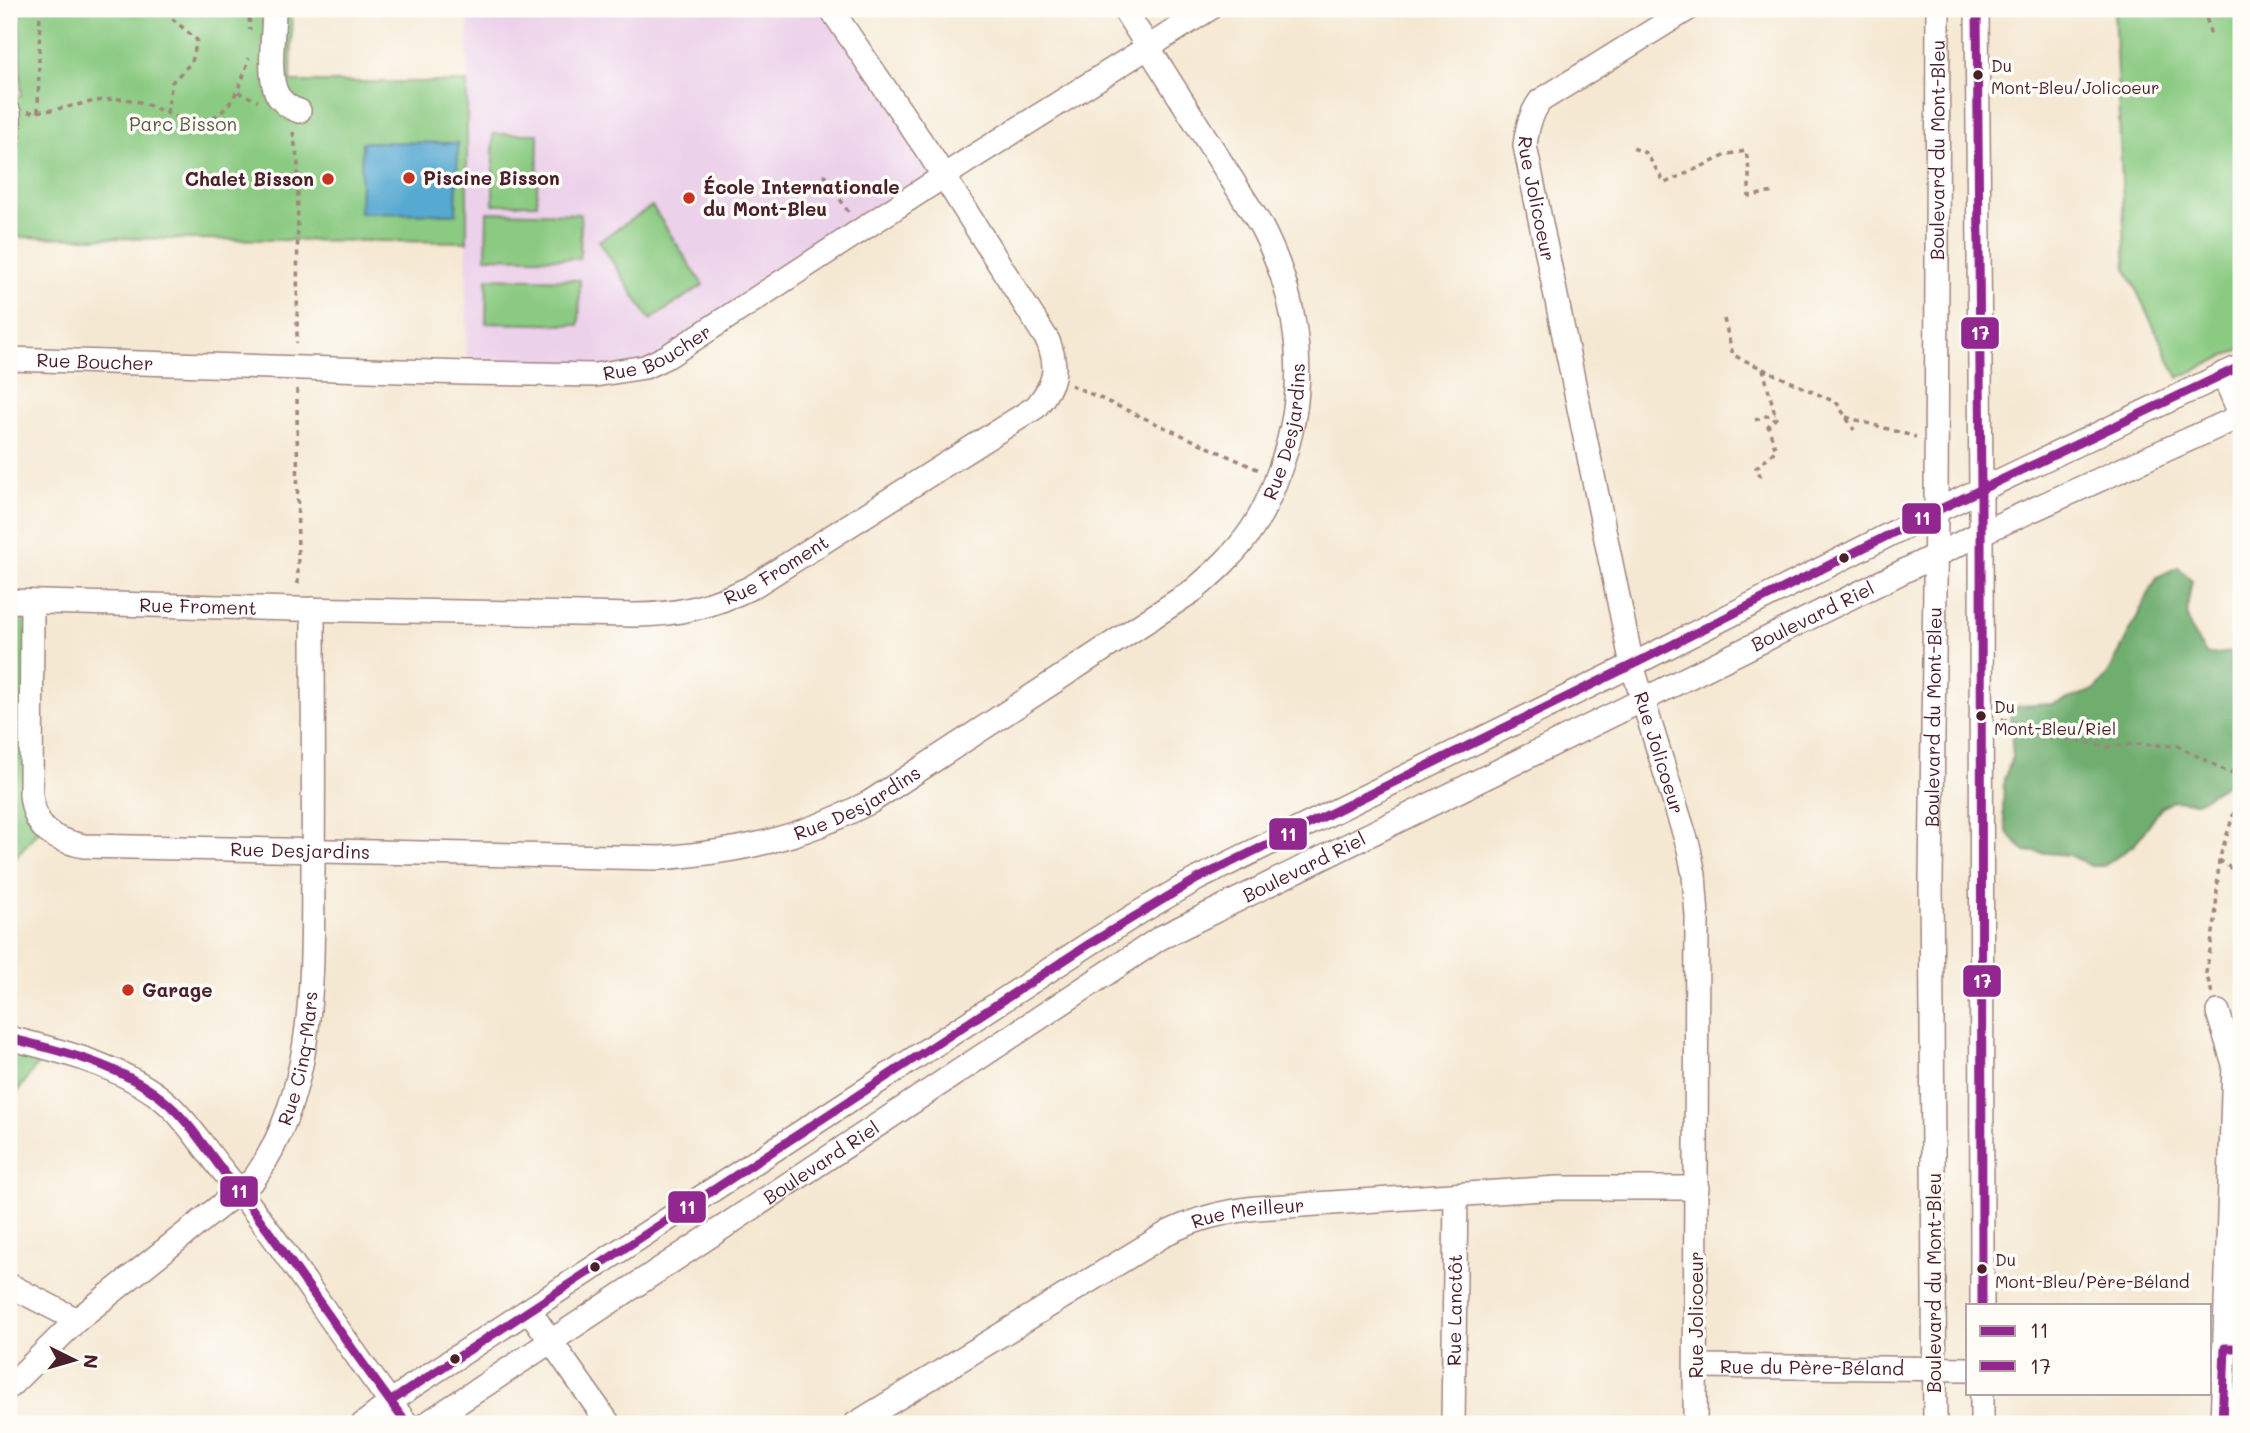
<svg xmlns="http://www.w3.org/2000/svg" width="2250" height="1433" font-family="Mali,sans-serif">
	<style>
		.built { fill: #ecd1ea }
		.green { fill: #8aca81; stroke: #6a7456; stroke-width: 2 }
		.forest { fill: #6fae6f; stroke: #5c664d; stroke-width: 2 }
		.water { fill: #56a9d1; stroke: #50647e; stroke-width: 2 }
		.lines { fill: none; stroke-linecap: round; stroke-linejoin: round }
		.minor-casing { stroke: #a0847e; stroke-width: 26 }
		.path { stroke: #a0847e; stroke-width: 3.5; stroke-dasharray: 5 5; stroke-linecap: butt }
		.minor { stroke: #fff; stroke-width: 23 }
		.bus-1-casing { stroke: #fdfcf7; stroke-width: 14 }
		.bus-2-casing { stroke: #fdfcf7; stroke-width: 14 }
		.bus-1 { stroke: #922790; stroke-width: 9 }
		.bus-2 { stroke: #922790; stroke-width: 9 }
		.bus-dot { fill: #4a1f2b; stroke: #fdfcf7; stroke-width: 2.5 }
		.poi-dot { fill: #c8321e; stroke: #fdfcf7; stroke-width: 2.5 }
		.labels { text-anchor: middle; stroke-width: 7; stroke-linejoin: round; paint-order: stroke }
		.bus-label { font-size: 17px; fill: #4a1f2b; stroke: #fdfcf7; text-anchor: start }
		.park-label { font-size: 19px; fill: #605b49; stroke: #fdfcf7 }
		.street-label { font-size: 19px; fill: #4a1f2b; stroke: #fdfcf7 }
		.poi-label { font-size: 19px; font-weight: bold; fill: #4a1f2b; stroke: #fdfcf7; text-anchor: start }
		.line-badge { stroke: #fdfcf7; stroke-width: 2.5 }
		.badge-label { font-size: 19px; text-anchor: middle; font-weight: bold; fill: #fff }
	</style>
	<rect width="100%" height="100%" fill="#fdfcf7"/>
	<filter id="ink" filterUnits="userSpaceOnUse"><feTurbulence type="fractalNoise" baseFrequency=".0143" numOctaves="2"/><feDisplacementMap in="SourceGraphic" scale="14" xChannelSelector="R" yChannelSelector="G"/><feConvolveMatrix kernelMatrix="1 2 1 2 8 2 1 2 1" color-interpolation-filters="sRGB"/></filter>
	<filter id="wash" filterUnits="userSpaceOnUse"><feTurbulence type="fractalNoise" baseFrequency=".00686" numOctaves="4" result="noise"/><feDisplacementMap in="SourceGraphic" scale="28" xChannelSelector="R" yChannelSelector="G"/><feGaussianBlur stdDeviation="1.57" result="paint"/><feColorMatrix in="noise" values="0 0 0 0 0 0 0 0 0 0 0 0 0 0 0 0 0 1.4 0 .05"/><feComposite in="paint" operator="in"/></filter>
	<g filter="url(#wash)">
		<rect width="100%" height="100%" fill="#f5e8d2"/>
		<path class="built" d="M468 9H831L944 177 645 367 466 373Z"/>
		<path class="green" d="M19 9H292L291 82H467V242L9 237V96H21Z
			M2114 9H2241V349L2178 378 2126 268Z
			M493 134H538L537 204H493Z
			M652 206 703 285 650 320 599 241Z
			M487 212 581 214 580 259 486 257Z
			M487 278 580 280 579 325 486 323Z
			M9 601 32 602 41 827 9 866Z
			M9 1038 49 1048 9 1104Z"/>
		<path class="forest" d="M2178 567 2192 580C2184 619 2185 623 2207 655L2241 651V762L2227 784 2197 802 2173 801 2162 806 2135 844 2104 866H2091L2069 855 2024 851 2008 834 2003 813 2004 779 2013 757 2010 714 2018 706 2053 704 2095 690 2109 673 2157 577Z"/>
		<path class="water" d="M362 142 458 143 456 214 360 213Z"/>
	</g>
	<g filter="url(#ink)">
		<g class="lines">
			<g class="minor-casing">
				<g id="minor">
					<path d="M274 9C274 32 268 68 275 89 278 100 289 108 299 111"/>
					<path id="s1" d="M1688 9 1540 101C1530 115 1527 129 1525 146L1632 665 1689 849 1694 875 1697 916 1695 1424"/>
					<path d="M1977 9 1981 489 1982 1305"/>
					<path d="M9 113V140"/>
					<path id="s2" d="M9 359 466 373 595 375 645 367 668 356 970 159 1209 9"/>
					<path d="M2223 374 2241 416"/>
					<path id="s3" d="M9 601 294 609 635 615C678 615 713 606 752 587L1036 407C1055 384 1059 369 1048 341L931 156 831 9"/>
					<path id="s4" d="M32 602 31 795C35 830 51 839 84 846L660 858C738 852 800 839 870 802L1194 590C1215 572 1236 553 1252 529 1265 510 1274 487 1281 466 1310 384 1300 300 1260 224L1124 9"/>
					<path d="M2218 1012 2234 1064 2222 1424"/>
					<path d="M9 1038C61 1051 118 1065 161 1098 185 1117 203 1147 223 1171 289 1252 343 1342 407 1424"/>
					<path d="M9 1285 77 1320"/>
					<path d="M529 1310 609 1424"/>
					<path id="s5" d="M1696 1366 1968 1369"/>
					<path id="s6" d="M9 1387 77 1320 254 1179C317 1089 312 974 313 870 314 783 313 696 313 609"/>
					<path d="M1982 1393V1424"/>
					<path d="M363 1424 411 1387 1089 944 1140 912 1197 879 1632 665 1936 511 2241 366"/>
					<path id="s7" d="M426 1424 1160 938 1981 533 2241 416"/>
					<path id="s8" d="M855 1424 1169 1232C1198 1218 1224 1212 1256 1208L1558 1188H1697"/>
					<path id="s9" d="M1453 1424 1456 1195"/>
					<path id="s10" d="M1935 1424 1931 880 1936 511 1938 9"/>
				</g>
			</g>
			<path class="path" d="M245 9 249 15 250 30
				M2204 9 2211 36
				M238 92 258 101
				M28 112C59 112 89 99 120 99 141 99 157 110 176 117 223 132 238 96 249 58
				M38 112 40 9
				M167 113 172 82 192 62 197 40 169 16 170 9
				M293 132 298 164 297 343
				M1633 148 1646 153 1665 183 1729 154 1746 151 1749 170V196L1775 192
				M824 174 849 213
				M1724 319 1733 355 1837 403 1854 430
				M1071 385 1259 470
				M297 389 298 586
				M1846 417 1916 437
				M1755 420 1775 413
				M1761 477 1756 468 1776 450 1768 426 1776 418 1763 369
				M2002 719 2037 737H2058L2108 747 2134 744 2178 746 2230 773 2241 766
				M2219 860 2241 875
				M2212 993 2206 973 2215 921 2219 860 2241 790"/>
			<use href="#minor" class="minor"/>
			<g class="bus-1-casing">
				<path id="bus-1" d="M9 1038C61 1051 118 1064 161 1098 187 1118 206 1149 226 1175 290 1256 345 1342 407 1424
					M391 1401 1089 944 1197 879 1632 665 1936 511 2241 366"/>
			</g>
			<g class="bus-2-casing">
				<path id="bus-2" d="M1977 9 1981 489 1982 1305
					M2222 1424 2225 1348H2241"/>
			</g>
			<use href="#bus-1" class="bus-1"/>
			<use href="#bus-2" class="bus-2"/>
		</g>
	</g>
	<g class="bus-dot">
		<circle cx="1978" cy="75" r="6"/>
		<circle cx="1844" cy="558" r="6"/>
		<circle cx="1981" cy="716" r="6"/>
		<circle cx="595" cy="1267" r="6"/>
		<circle cx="1982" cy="1269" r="6"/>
		<circle cx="455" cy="1359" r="6"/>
	</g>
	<g class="poi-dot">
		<circle cx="409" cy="178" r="7"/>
		<circle cx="328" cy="179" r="7"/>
		<circle cx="689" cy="198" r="7"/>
		<circle cx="128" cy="990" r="7"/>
	</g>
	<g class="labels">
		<g class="bus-label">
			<text x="1991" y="72">Du<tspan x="1991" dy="22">Mont-Bleu/Jolicoeur</tspan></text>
			<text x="1994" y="713">Du<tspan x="1994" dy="22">Mont-Bleu/Riel</tspan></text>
			<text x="1995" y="1266">Du<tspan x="1995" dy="22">Mont-Bleu/Père-Béland</tspan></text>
		</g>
		<g class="park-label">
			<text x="183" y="131">Parc Bisson</text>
		</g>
		<g class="street-label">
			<text dy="7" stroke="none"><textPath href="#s10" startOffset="1274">Boulevard du Mont-Bleu</textPath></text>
			<text dy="7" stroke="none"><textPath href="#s1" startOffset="276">Rue Jolicoeur</textPath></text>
			<text dy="7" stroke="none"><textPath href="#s2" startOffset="653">Rue Boucher</textPath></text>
			<text dy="7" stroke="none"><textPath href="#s2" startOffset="86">Rue Boucher</textPath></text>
			<text dy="7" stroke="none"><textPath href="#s4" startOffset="1645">Rue Desjardins</textPath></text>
			<text dy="7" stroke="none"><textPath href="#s3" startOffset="777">Rue Froment</textPath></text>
			<text dy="7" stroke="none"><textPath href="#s3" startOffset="189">Rue Froment</textPath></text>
			<text dy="7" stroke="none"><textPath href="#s7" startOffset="1608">Boulevard Riel</textPath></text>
			<text dy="7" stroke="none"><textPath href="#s10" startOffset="707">Boulevard du Mont-Bleu</textPath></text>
			<text dy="7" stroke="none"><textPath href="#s1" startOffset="844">Rue Jolicoeur</textPath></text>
			<text dy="7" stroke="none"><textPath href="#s4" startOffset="1057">Rue Desjardins</textPath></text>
			<text dy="7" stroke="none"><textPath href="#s4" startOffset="490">Rue Desjardins</textPath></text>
			<text dy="7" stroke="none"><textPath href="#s7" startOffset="1041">Boulevard Riel</textPath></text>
			<text dy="7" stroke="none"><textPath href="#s6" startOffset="452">Rue Cinq-Mars</textPath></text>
			<text dy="7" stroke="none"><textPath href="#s7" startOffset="474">Boulevard Riel</textPath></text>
			<text dy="7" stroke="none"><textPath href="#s8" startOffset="450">Rue Meilleur</textPath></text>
			<text transform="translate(1934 1283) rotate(-90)" y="7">Boulevard du Mont-Bleu</text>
			<text dy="7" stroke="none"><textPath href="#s9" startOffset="114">Rue Lanctôt</textPath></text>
			<text transform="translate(1696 1315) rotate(-90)" y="7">Rue Jolicoeur</text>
			<text dy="7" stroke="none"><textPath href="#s5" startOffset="116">Rue du Père-Béland</textPath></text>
		</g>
		<g class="poi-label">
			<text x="423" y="185">Piscine Bisson</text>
			<text x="314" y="186" text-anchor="end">Chalet Bisson</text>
			<text x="703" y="194">École Internationale<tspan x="703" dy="22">du Mont-Bleu</tspan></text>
			<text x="142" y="997">Garage</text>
		</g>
	</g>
	<g class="line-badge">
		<rect x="1960" y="316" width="40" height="34" rx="7" fill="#922790"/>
		<rect x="1901" y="502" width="41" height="33" rx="7" fill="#922790"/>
		<rect x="1268" y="817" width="40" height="34" rx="7" fill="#922790"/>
		<rect x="1962" y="964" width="40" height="34" rx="7" fill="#922790"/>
		<rect x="219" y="1175" width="40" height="33" rx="7" fill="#922790"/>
		<rect x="667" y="1190" width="40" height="34" rx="7" fill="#922790"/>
	</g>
	<g class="badge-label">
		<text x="1980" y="340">17</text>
		<text x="1922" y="525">11</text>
		<text x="1288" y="841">11</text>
		<text x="1982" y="988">17</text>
		<text x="239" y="1198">11</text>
		<text x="687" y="1214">11</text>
	</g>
	<rect width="2250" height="1433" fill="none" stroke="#fdfcf7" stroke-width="35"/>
	<rect x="1966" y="1304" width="245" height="91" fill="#fdfcf7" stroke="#b5a4a5" stroke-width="2"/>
	<rect x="1980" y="1326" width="35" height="10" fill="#922790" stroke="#b5a4a5" stroke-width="2"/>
	<text x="2030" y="1338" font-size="21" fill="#4a1f2b">11</text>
	<rect x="1980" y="1361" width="35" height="10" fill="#922790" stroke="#b5a4a5" stroke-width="2"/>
	<text x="2030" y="1374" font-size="21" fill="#4a1f2b">17</text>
	<g transform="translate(74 1360) rotate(95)" stroke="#fdfcf7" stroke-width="5" paint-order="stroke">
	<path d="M0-5L12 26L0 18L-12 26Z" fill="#4a1f2b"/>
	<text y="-10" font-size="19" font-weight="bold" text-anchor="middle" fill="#4a1f2b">N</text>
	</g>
</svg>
